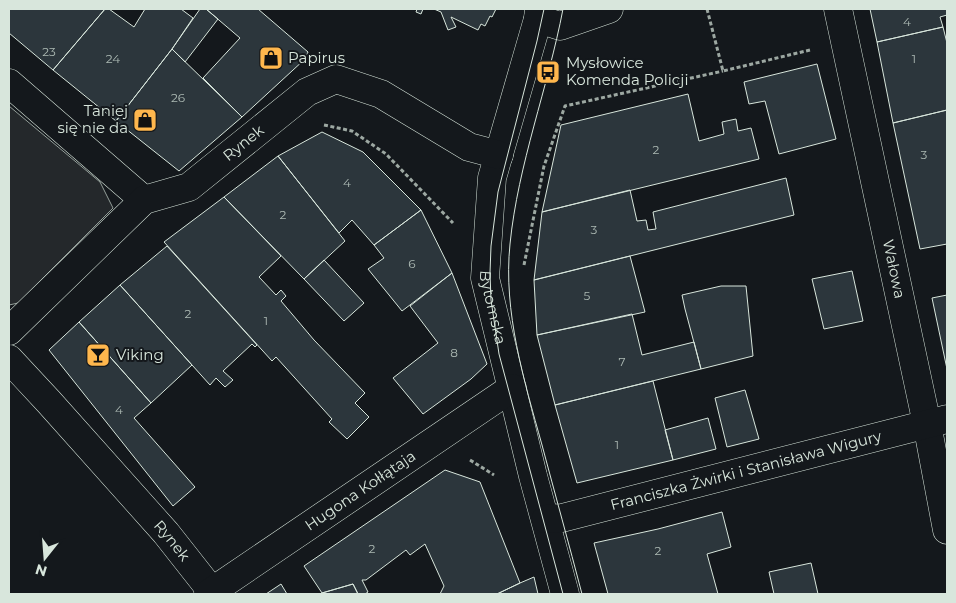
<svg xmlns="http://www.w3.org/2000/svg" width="956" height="603" font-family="Montserrat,sans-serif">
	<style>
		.parking { fill: #24282b; stroke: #939e99 }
		.building { fill: #2c363c; stroke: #d8e6dc }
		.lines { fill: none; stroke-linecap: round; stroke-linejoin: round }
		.minor-casing { stroke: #d8e6dc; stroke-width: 29 }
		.path { stroke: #9da8a2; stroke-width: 3; stroke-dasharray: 4 2.5; stroke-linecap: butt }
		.minor { stroke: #14181c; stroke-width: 28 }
		.tram { stroke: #d8e6dc; stroke-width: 1 }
		.labels { text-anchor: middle; stroke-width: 4; stroke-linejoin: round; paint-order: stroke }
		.number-label { font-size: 12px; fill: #adbab4 }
		.poi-label { font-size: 15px; fill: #d8e6dc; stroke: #14181c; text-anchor: start }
		.street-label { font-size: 15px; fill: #d8e6dc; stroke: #14181c }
	</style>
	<rect width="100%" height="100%" fill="#14181c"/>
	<path class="parking" d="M9 106 100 182 113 208 18 303 9 305Z"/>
	<path class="building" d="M9 9H105L53 70 9 33Z
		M105 9H109L134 27 145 9H181L193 18 172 49 116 121 53 70Z
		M200 9H206L218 19 185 62 172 49Z
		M206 9H258L308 52 305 59 242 117 203 78 240 38Z
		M417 9H423L421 14 416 12Z
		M434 9H496L492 17 490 16 485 26 481 24 478 30 451 17 456 27 448 30 441 12Z
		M870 9H947V15L940 17 943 27 877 42Z
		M943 27 947 43V110L893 123 877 42Z
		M172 49 242 117 179 171 116 121Z
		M817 64 836 139 779 154 765 101 749 104 744 82Z
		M688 94 699 141 724 134 722 122 736 119 738 131 751 128 759 159 542 212 561 125Z
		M947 110V244L920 249 893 123Z
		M322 132 363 152 421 210 374 245 352 220 339 233 278 156Z
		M278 156 345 241 304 279 224 197Z
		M786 178 794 215 534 280 542 212 630 190 637 221 646 220 648 230 656 229 653 212Z
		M224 197 281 256 259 277 276 295 281 290 286 296 281 301 314 340 365 393 355 403 369 417 347 439 329 422 332 419 276 357 272 361 164 242Z
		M421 210 452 273 402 311 368 269 384 258 374 245Z
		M167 246 257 345 255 347 252 344 223 371 233 380 225 387 216 378 210 385 120 285Z
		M630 256 645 312 537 335 534 280Z
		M324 260 364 303 344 321 304 279Z
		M852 271 863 321 824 329 812 279Z
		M452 273 487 364 471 379 423 414 393 378 438 343 410 306Z
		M120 285 192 365 151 403 79 322Z
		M721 286H746L753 356 701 369 685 309 682 295Z
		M947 295V369L932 298Z
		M632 314 642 355 694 342 701 369 555 405 537 335Z
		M79 322 151 403 134 418 195 487 173 506 49 350Z
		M653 381 673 460 577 483 555 405Z
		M745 390 759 439 727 447 715 398Z
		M708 418 716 449 673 460 665 430Z
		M445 470 480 482 520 583 497 594H440L444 586 425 544 410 555 406 550 366 580H362L368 592 365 594H358L353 584 322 593 304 566Z
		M722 512 731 547 707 554 718 594H608L594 543 658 529Z
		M811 563 818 594H774L769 572Z
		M534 577 538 594H497L520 583Z
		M281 584 287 594H266Z
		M353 584 358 594H323L322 593Z"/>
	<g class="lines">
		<g class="minor-casing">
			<g id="minor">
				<path id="s1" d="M539 9 538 19 492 178 485 278 533 476 565 594"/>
				<path id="s2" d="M838 9 927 424 947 530"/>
				<path d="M538 19 560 26 609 9"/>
				<path d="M9 83 144 200"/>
				<path id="s3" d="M9 331 144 200 189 187 307 92 336 79 381 94 469 147 499 155"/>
				<path id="s4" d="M9 359 49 402 166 533 214 594"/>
				<path id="s5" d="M546 519 562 518 947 419"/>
				<path id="s6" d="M208 594 512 388"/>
			</g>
		</g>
		<path class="path" d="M707 9 723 71 810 50
			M324 125 352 131 386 154 453 223
			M524 265 544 166 565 106 723 71
			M470 460 494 475"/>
		<use href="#minor" class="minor"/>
		<path class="tram" d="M544 9 537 41 498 192 491 246 490 273 491 300 499 354 563 594
			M563 9C548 88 518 164 510 244 503 312 524 380 542 445 555 494 569 544 582 594"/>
	</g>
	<defs>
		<g id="shop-square" transform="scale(1.25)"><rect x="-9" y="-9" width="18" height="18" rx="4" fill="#ffb74d" stroke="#14181c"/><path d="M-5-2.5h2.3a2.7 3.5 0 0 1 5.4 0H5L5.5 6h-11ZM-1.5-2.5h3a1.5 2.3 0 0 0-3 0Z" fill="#111"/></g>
		<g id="bus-square" transform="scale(1.25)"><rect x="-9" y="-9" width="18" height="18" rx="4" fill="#ffb74d" stroke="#14181c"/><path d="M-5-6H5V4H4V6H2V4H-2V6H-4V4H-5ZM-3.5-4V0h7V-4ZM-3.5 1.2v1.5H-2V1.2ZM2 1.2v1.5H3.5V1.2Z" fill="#111"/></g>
		<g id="bar-square" transform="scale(1.25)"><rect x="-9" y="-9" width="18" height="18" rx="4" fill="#ffb74d" stroke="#14181c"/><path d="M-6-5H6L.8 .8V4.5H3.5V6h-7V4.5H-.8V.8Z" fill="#111"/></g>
	</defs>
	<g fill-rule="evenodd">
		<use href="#shop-square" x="271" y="58"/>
		<use href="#bus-square" x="548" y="72"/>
		<use href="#shop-square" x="145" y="120"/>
		<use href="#bar-square" x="98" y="355"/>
	</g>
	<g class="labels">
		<g class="number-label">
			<text x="907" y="26">4</text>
			<text x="49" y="56">23</text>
			<text x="113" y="63">24</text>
			<text x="914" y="63">1</text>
			<text x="178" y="102">26</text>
			<text x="656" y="154">2</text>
			<text x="924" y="159">3</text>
			<text x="347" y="187">4</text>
			<text x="283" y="219">2</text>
			<text x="594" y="234">3</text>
			<text x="412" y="268">6</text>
			<text x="587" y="300">5</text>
			<text x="188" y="318">2</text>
			<text x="266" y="325">1</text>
			<text x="454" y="357">8</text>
			<text x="622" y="366">7</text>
			<text x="119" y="414">4</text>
			<text x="617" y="449">1</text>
			<text x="372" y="553">2</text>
			<text x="658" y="555">2</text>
		</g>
		<g class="poi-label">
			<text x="288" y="63">Papirus</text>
			<text x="566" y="68">Mysłowice<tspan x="566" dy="17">Komenda Policji</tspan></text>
			<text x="128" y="116" text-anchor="end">Taniej<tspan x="128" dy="17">się nie da</tspan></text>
			<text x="116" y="360">Viking</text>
		</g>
		<g class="street-label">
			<text dy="5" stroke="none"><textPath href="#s3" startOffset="305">Rynek</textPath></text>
			<text dy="5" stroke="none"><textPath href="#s2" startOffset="266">Wałowa</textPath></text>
			<text dy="5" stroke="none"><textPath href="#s1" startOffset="306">Bytomska</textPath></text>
			<text dy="5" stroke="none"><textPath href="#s5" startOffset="206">Franciszka Żwirki i Stanisława Wigury</textPath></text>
			<text dy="5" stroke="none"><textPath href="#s6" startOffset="184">Hugona Kołłątaja</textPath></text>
			<text dy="5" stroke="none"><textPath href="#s4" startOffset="244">Rynek</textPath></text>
		</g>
	</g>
	<rect width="956" height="603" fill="none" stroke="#d8e6dc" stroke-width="20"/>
	<g transform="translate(45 558) rotate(197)" stroke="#14181c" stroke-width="4" paint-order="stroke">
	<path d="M0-4L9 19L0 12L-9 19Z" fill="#d8e6dc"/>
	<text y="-8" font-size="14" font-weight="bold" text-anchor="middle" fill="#d8e6dc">N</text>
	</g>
</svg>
